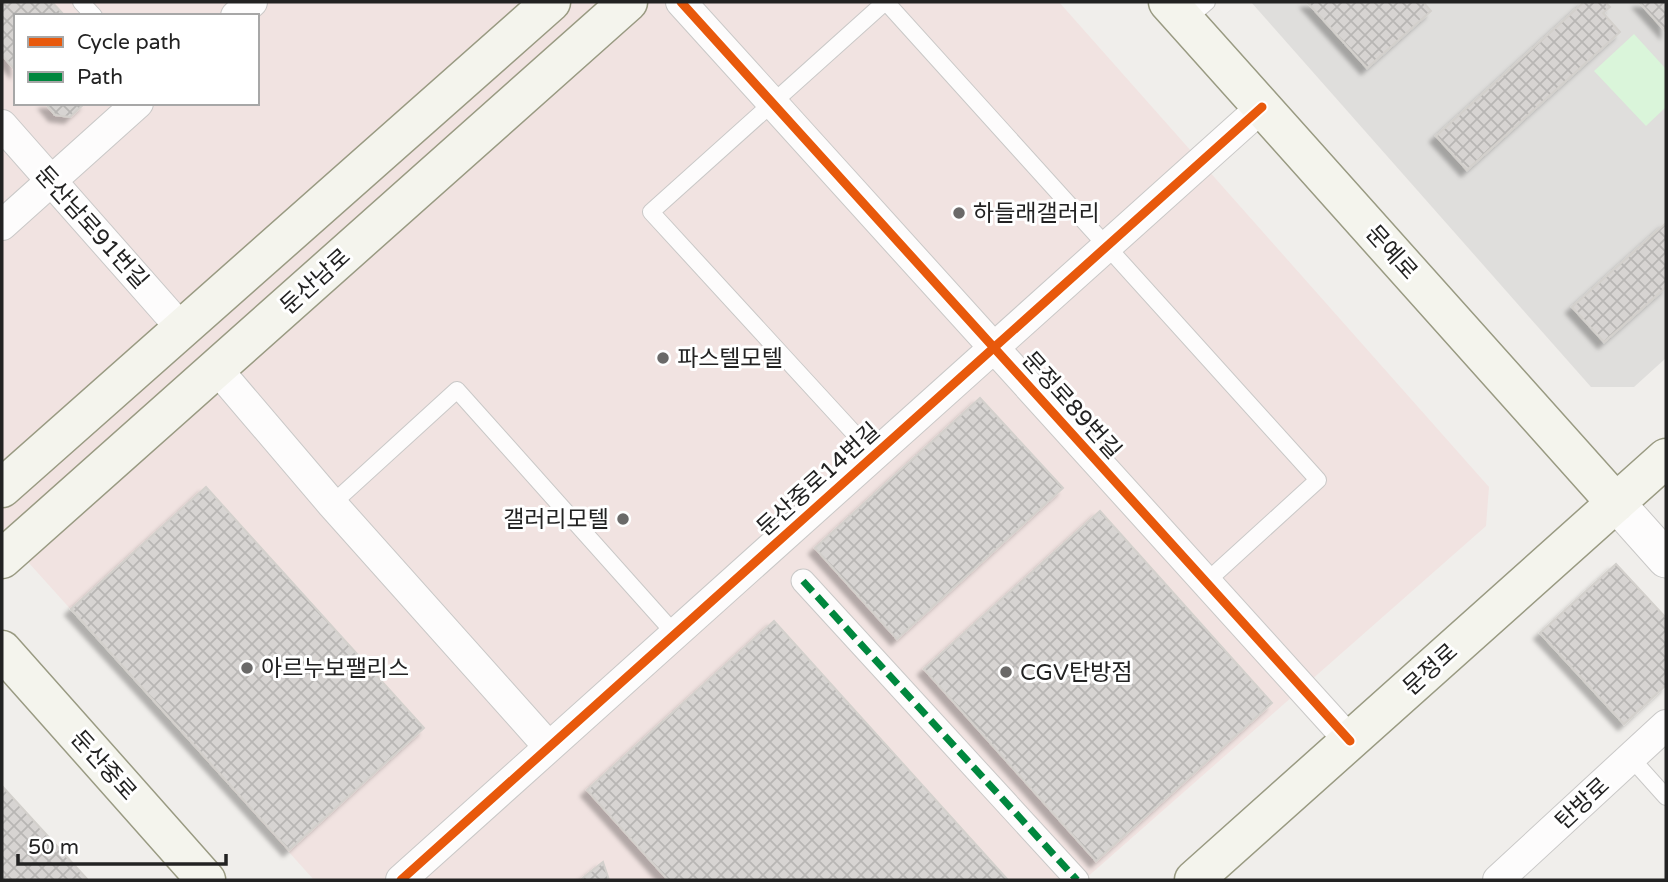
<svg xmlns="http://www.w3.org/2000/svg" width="1668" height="882" font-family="'Varela Round','Noto Sans KR',sans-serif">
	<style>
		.residential { fill: #dfdedc }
		.commercial { fill: #f1e3e1; fill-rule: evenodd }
		.park { fill: #daf5da }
		.building { fill: url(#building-cross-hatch); stroke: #d3d0cc; stroke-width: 2; filter: url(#shadow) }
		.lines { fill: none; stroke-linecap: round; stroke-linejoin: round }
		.service-casing { stroke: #c9c8c7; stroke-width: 18 }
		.pedestrian-casing { stroke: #c9c8c7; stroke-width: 25 }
		.minor-casing { stroke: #c9c8c7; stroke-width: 32 }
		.tertiary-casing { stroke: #c9c8c7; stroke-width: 39 }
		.secondary-casing { stroke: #999a82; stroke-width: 41 }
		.service { stroke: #fdfcfc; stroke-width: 16 }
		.pedestrian { stroke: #fdfcfc; stroke-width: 23 }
		.minor { stroke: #fdfcfc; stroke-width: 30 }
		.tertiary { stroke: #fdfcfc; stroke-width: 37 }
		.secondary { stroke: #f4f4ed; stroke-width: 38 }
		.quiet { stroke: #00873e; stroke-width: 7; stroke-dasharray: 14 7; stroke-linecap: butt }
		.cycleway-casing { stroke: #fff; stroke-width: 13 }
		.cycleway { stroke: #e8590c; stroke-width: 9 }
		.poi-dot { fill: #6a6968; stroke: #fff; stroke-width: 2.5 }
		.labels { text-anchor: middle; stroke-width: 6; stroke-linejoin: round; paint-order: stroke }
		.poi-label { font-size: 23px; fill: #222; stroke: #fff; text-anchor: start }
		.street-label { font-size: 23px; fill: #222; stroke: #fff }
	</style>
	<defs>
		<pattern id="building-cross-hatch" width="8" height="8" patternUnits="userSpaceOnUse" patternTransform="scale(1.75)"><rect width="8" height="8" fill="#d7d4d2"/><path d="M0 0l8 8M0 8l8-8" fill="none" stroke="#b8b6b4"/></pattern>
		<filter id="shadow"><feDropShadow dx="-6" dy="6" stdDeviation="2" flood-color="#0004"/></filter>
	</defs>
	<rect width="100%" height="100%" fill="#f0eeeb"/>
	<path class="residential" d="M1251 2H1666V358L1634 387H1591Z"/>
	<path class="commercial" d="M2 2H1059L1489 487 1486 526 1084 880H314L2 533ZM16 16H257V103H16Z"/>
	<path class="park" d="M1634 34 1666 69V107L1646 126 1594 71Z"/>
	<path class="building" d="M2 2H52L65 16H16V71L2 55Z
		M1307 2H1423L1431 11 1367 68Z
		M1584 2H1605L1610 7 1603 13 1620 32 1467 170 1436 136Z
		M1639 2H1666V32Z
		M45 103H85L70 117 55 115Z
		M1666 223V287L1604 342 1572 307Z
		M980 398 1063 488 897 639 815 548Z
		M206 487 424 728 289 850 71 609Z
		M1100 511 1272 703 1096 861 924 669Z
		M1616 564 1666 618V685L1624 724 1540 633Z
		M774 621 1008 880H668L587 790Z
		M2 786 88 880H2Z
		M603 862 609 880H581L584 877Z"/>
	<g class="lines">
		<g class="service-casing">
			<path id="service" d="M81 2 94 16
				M886 2 1318 480 1206 582
				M1185 21 1207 2
				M874 455 651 212 885 2
				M332 504 457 390 675 634
				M1631 758 1666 797"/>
		</g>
		<g class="pedestrian-casing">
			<path id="pedestrian" d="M803 581 1077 880"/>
		</g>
		<g class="minor-casing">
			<path id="minor" d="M681 2 1350 741
				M236 16 252 2
				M2 125 182 329
				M2 225 138 103
				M217 369 332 504 549 747
				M401 880 1262 107
				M1498 880 1666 725"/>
		</g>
		<g class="tertiary-casing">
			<path id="tertiary" d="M1616 503 1666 559"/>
		</g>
		<g class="secondary-casing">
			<path id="secondary" d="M1168 2 1616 503
				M2 488 551 2
				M2 559 628 2
				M2 650 206 880
				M1194 880 1666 458"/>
		</g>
		<use href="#service" class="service"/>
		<use href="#pedestrian" class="pedestrian"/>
		<use href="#minor" class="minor"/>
		<use href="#tertiary" class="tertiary"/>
		<use href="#secondary" class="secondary"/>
		<path class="quiet" d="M803 581 1077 880"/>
		<g class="cycleway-casing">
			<path id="cycleway" d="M681 2 1350 741
				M401 880 1262 107"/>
		</g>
		<use href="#cycleway" class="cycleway"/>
	</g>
	<g class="poi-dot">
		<circle cx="959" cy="213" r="7"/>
		<circle cx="663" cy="358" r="7"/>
		<circle cx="623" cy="519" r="7"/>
		<circle cx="247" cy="668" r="7"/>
		<circle cx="1006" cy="672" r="7"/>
	</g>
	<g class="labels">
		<g class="poi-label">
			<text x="973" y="221">하들래갤러리</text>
			<text x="677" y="366">파스텔모텔</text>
			<text x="609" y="527" text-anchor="end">갤러리모텔</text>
			<text x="261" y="676">아르누보팰리스</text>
			<text x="1020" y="680">CGV탄방점</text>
		</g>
		<g class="street-label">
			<text transform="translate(92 227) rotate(48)" y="8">둔산남로91번길</text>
			<text transform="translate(1392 252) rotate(48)" y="8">문예로</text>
			<text transform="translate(315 281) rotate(-42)" y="8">둔산남로</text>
			<text transform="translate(1072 405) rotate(48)" y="8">문정로89번길</text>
			<text transform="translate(818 479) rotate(-42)" y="8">둔산중로14번길</text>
			<text transform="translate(1430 669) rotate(-42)" y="8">문정로</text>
			<text transform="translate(104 765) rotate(48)" y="8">둔산중로</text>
			<text transform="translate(1582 803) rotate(-43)" y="8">탄방로</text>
		</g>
	</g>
	<rect width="1668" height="882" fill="none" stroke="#222222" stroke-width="7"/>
	<rect x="14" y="14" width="245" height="91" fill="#ffffff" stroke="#a7a7a7" stroke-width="2"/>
	<rect x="28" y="37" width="35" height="10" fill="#e8590c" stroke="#a7a7a7" stroke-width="2"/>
	<text x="77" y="49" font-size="21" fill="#222222">Cycle path</text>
	<rect x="28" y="72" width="35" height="10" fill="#00873e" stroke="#a7a7a7" stroke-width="2"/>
	<text x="77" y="84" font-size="21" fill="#222222">Path</text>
	<path d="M18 854v10h208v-10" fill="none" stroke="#222222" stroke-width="3.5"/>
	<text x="28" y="854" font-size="21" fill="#222222" stroke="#ffffff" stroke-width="5" paint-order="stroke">50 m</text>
</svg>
